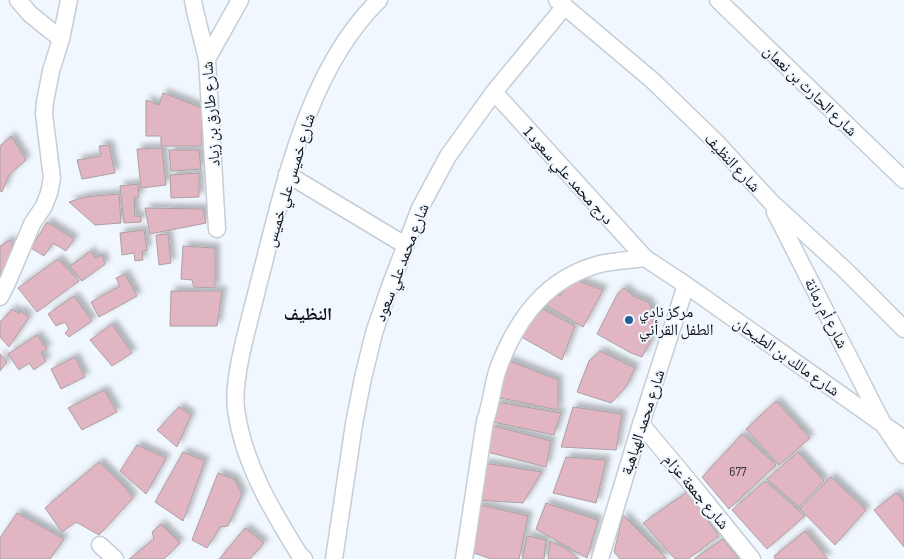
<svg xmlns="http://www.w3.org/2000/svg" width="904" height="559" font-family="'Sofia Sans Condensed','Noto Naskh Arabic',sans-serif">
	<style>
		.building { fill: #e1b5c1; stroke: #aba0a3; filter: url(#shadow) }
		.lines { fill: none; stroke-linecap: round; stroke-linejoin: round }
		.minor-casing { stroke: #c5cdd5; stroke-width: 19 }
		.minor { stroke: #fff; stroke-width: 16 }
		.poi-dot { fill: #255d95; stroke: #f1f7fe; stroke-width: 2 }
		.labels { text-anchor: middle; stroke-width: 4; stroke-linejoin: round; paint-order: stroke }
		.number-label { font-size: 14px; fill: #443b40 }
		.street-label { font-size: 16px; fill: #0f1215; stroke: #f1f7fe }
		.poi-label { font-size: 16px; fill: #0f1215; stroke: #f1f7fe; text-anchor: start }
		.neighbourhood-label { font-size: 18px; font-weight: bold; fill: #0f1215; stroke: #f1f7fe }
	</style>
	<defs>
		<filter id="shadow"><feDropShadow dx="4.5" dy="-4.5" stdDeviation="2.5" flood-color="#0004"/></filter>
	</defs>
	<rect width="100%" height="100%" fill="#f1f7fe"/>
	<path class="building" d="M163 93 202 108V146H161V136H146V100L159 105Z
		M11 136 26 160 9 175 2 192 0 191V146Z
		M109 145 115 173 82 179 77 160 101 156 99 146Z
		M162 148 166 185 141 188 137 149Z
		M169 150H199L201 169 171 171Z
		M199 173V197L171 198 170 175Z
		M138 184 139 197H134L135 216H141V222L124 223 120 186Z
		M119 194 121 223 95 225 69 202 85 197Z
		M145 208 203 209 206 223 150 234Z
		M47 222 74 239 66 251 53 243 44 256 31 248Z
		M144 230 147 250 142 251 143 260 135 261 134 253 122 255 120 233Z
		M168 234 171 263 159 265 156 235Z
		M10 240 13 244 5 278 0 275V246Z
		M183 246 215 248V288L194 287 192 280 181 279Z
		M91 251 95 258 102 255 105 264 82 281 70 266Z
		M58 259 79 281 37 312 18 288Z
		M125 274 137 296 99 317 91 302 120 286 116 278Z
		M570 278 603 290 583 327 541 302 552 291 560 296Z
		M624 288 633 296 648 302 653 311V329L649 344 642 357 631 353 597 334 618 293Z
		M171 291H222L217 326H170Z
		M74 296 92 321 69 337 65 333 69 329 65 322 56 326 48 314Z
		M537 306 575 326 562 360 518 335Z
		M12 309 19 314V310L29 317 9 347 0 337V322Z
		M112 324 132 353 112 366 90 340Z
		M37 335 47 349 41 353 46 361 34 370 29 363 19 370 8 354Z
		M600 351 635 368 626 387 611 403 577 392 589 361Z
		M0 354 7 362 0 371Z
		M75 357 85 377 61 389 51 369Z
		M507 360 558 380V410L496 397Z
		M104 390 117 412 82 430 68 408Z
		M776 401 810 438 779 465 746 429Z
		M496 402 561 413 554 435 493 422Z
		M179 407 191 415 177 447 157 430Z
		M573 407 622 414 616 450 561 447Z
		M491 425 551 441 546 467 487 452Z
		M742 434 776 465 729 509 702 477Z
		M137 445 166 458 146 494 120 471Z
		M183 452 205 461 183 521 155 502Z
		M798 452 824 481 799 507 767 479Z
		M566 457 606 460 596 503 553 493Z
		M99 462 125 487 133 498 99 535 76 522 62 532 45 508Z
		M484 463 542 472 523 503 478 500Z
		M218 473 234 479 242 494 228 526 220 527 207 548 192 540Z
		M831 477 866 510 835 545 800 509Z
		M765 481 805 516 767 549 732 510Z
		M687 492 719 536 688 559H675L643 523Z
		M896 493 904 501V547L874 510Z
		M546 503 598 520 587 558 536 529Z
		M477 504 528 516 519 559H491L471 552Z
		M17 513 64 539 50 559H0V538Z
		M623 515 667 559H620L614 552Z
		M161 524 180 543 164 559H129L154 539 152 532Z
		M245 528 264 543 250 559H219Z
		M805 531 828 559H775L774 556Z
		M527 536 546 540 544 559H522Z
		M723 539 739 559H694Z
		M550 541 565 548 579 559H548Z"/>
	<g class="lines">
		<g class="minor-casing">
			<path id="minor" d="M18 0 30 14 61 39
				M193 0 195 11 207 59 217 229
				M557 0 652 80 716 142 771 202 843 268 904 329
				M718 0 904 180
				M207 59 240 0
				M494 92 645 258 686 285 904 439
				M287 174 405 245
				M775 212 883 424 904 455
				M0 297 8 281 32 224 44 206 49 193 52 178 44 114 45 102 51 71 61 39 69 0
				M641 424 692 485 752 559
				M100 545 115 559
				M304 559 299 554C271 509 243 462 236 409 234 393 237 376 240 360 245 335 252 311 258 286 283 191 306 71 379 0
				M334 559 354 424 363 378 374 333 389 289 420 208 448 156 494 92 565 6
				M464 559 485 421C492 403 492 384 499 366 518 317 547 278 600 264 614 261 630 260 645 258
				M600 559 641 424 686 285"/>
		</g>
		<use href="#minor" class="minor"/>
	</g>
	<circle class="poi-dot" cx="629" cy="320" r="5"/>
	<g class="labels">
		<g class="number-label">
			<text x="738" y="476">677</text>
		</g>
		<g class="street-label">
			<text transform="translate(811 90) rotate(44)" y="6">شارع الحارث بن نعمان</text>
			<text transform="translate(210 114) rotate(-94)" y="6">شارع طارق بن زياد</text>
			<text transform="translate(733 162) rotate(47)" y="6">شارع النظيف</text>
			<text transform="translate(569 175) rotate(48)" y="6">درج محمد علي سعود 1</text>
			<text transform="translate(289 180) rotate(-73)" y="6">شارع خميس علي خميس</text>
			<text transform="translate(401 262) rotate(-69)" y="6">شارع محمد علي سعود</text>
			<text transform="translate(827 313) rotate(63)" y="6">شارع أم رمانة</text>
			<text transform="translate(787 356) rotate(35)" y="6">شارع مالك بن الطيحان</text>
			<text transform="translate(642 422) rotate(-72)" y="6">شارع محمد الهباهبة</text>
			<text transform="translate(697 491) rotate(50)" y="6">شارع جمعة عزام</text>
		</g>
		<g class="poi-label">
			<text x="639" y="317">مركز نادي<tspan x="639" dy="18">الطفل القرأني</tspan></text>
		</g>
		<g class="neighbourhood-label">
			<text x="308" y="320">النظيف</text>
		</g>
	</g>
</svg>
